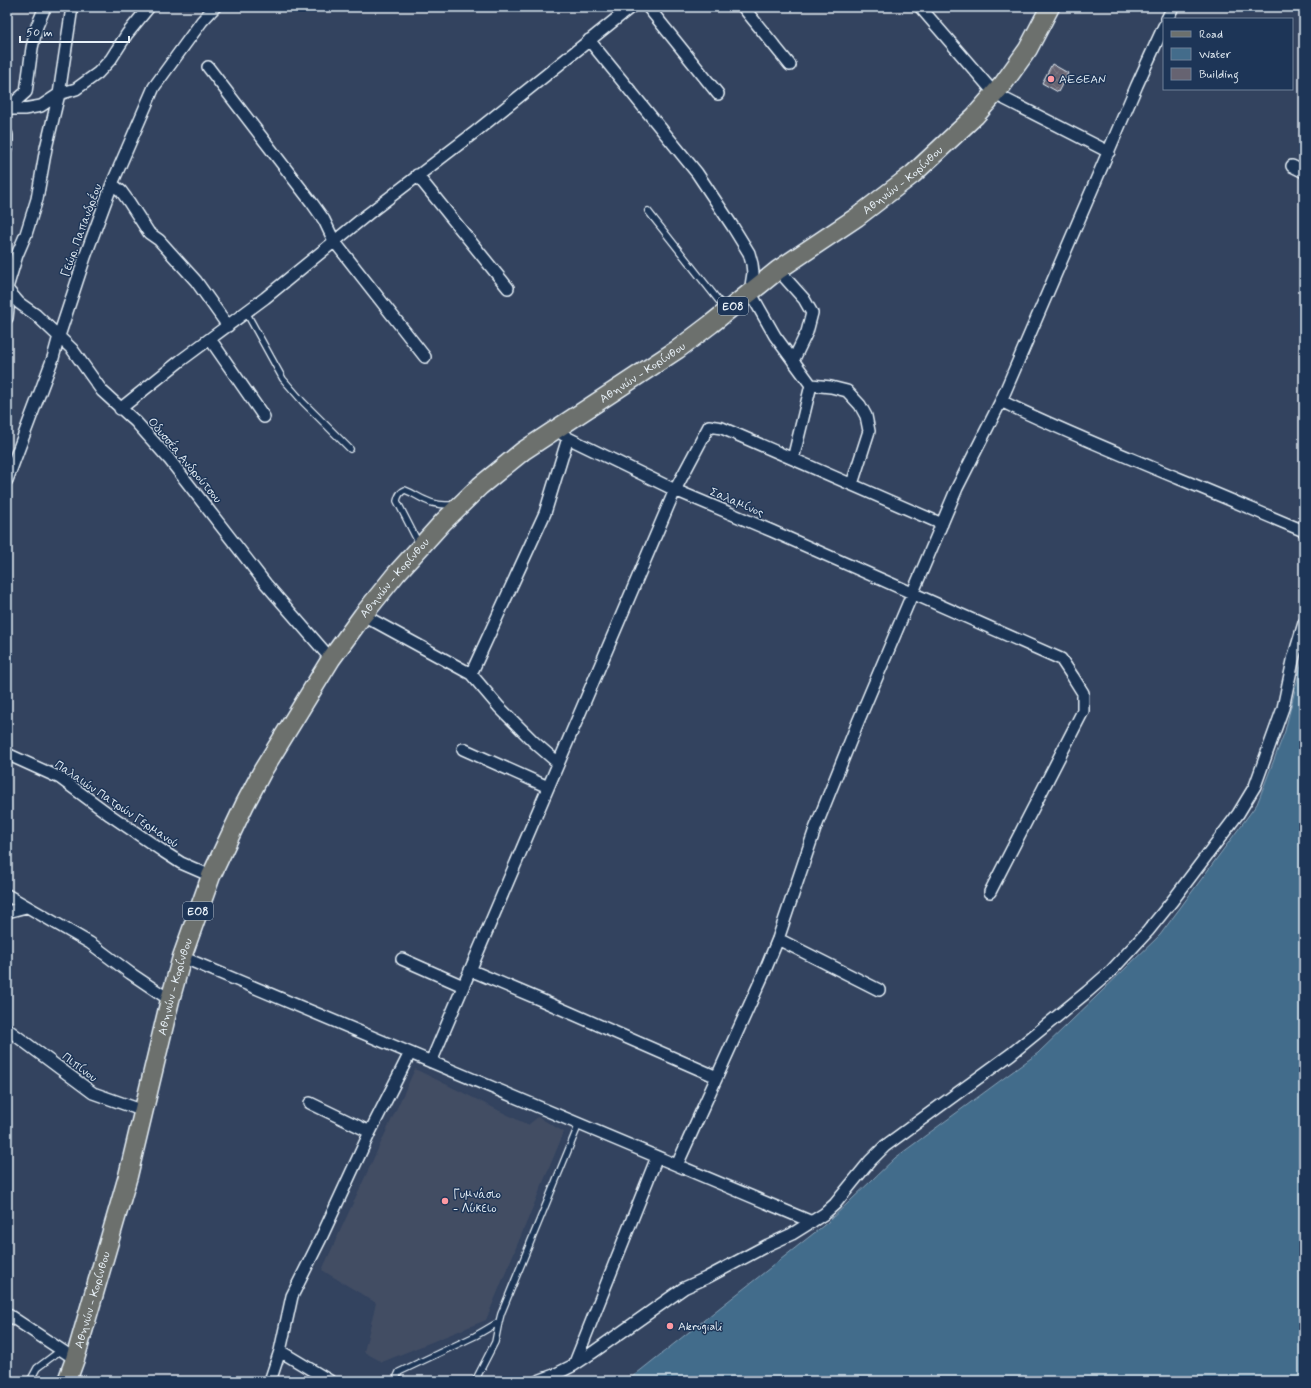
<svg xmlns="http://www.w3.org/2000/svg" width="1311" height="1388" font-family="Mynerve,sans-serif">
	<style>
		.built { fill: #424d64 }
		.water { fill: #436c8b; stroke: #85a1b7 }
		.building { fill: url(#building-cross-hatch); stroke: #e8f1f8 }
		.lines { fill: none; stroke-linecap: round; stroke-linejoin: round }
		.lane-casing { stroke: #e8f1f8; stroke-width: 8 }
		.street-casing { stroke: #e8f1f8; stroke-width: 14 }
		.primary-casing { stroke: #e8f1f8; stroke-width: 21 }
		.lane { stroke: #1d3557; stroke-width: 5.5 }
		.street { stroke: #1d3557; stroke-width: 11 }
		.primary { stroke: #6c706d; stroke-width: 18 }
		.poi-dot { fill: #ff9aa2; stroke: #1d3557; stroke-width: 1.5 }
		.labels { text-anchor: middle; stroke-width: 3; stroke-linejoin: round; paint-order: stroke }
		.shield { fill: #1d3557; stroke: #abb9c8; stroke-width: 1 }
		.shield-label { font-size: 11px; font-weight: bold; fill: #e8f1f8 }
		.poi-label { font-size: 12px; fill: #e8f1f8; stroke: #1d3557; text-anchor: start }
		.street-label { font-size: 12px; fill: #e8f1f8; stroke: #1d3557 }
	</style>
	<defs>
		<pattern id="building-cross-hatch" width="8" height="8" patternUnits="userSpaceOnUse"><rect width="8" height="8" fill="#666371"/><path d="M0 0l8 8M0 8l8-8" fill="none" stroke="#7c7a86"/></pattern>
	</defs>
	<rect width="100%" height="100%" fill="#33435f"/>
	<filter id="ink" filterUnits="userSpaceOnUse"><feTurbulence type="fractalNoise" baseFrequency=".025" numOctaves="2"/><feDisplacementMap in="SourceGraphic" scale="8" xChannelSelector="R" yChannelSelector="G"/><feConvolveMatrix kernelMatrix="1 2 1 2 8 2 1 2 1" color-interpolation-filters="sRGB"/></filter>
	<g filter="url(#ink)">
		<path class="built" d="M415 1069 528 1125 538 1117 564 1132 486 1320 382 1362 364 1352 376 1303 322 1270Z"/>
		<path class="water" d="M1304 653V1381H627L828 1222 895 1158 1038 1053 1160 935 1257 804 1285 731Z"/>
		<path class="building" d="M1052 64 1068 73 1058 92 1042 83Z"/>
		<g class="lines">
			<g class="lane-casing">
				<path id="lane" d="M648 211 726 310
					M246 312 283 379 303 402 350 449
					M418 544 417 540 397 501C398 495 400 492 405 490 413 493 418 497 425 500 434 505 444 505 454 505
					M30 1381 37 1368 61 1350
					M395 1381 399 1372 475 1336 499 1322
					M475 1381 495 1342 499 1322 501 1314 579 1124"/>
			</g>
			<g class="street-casing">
				<path id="street" d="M648 7 718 94
					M743 7 790 65
					M920 7 995 94 1109 152
					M1167 19 1173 7
					M589 40 697 173 733 227 749 253 752 264 753 273 750 292 775 336 811 385 793 459
					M208 67 312 203 324 220 334 241 425 357
					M8 108 26 92 32 48 37 26 45 7
					M7 109H24L41 106 59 94 76 89 98 73 111 59 127 34 149 7
					M7 135V147
					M1292 166 1304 172
					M417 175 508 288
					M112 184 121 191 129 202 149 233 159 240 196 281 228 326
					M778 270 804 299 812 313 807 332 793 361
					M7 288 17 255 26 234 37 199 46 148 59 94 72 7
					M7 289 19 303 36 315 72 349 102 391 136 422 169 459 266 584 331 659
					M7 292 8 308 7 318
					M210 339 264 417
					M811 385 831 387 847 391 860 405 866 416 869 431 852 484
					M1001 401C1060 430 1120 454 1180 479 1222 496 1263 514 1304 531
					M120 409 180 361 265 298 368 214 475 132 631 7
					M555 429 568 438 675 490 772 531 1061 659 1073 677 1083 693V711L990 892
					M7 480 53 358 59 336 85 257 112 184 138 124 154 87 202 21 215 7
					M363 615 471 674 499 707 534 742 558 763
					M471 674 545 513 568 438
					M463 749 548 787
					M7 754 60 778 110 815 164 852 181 863 211 876
					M7 895 90 943 130 973 170 1000
					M7 912 26 907
					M778 939 879 990
					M182 957 812 1222
					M402 959 463 986
					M470 970 541 1000 717 1077
					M7 1029 93 1093 144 1111
					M431 1062 675 490 709 426 722 428 942 524
					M310 1103 370 1132
					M677 1165 764 973 778 939 815 829 858 722 957 488 1001 401 1137 85 1164 26
					M7 1314 75 1359
					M280 1351 330 1381
					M574 1365 657 1157
					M270 1381 280 1351 292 1296 321 1238 370 1132 410 1053
					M538 1381 554 1375 574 1365 592 1353 684 1288 706 1278 768 1245 792 1234 824 1214 835 1204 870 1161 885 1146 1011 1054 1087 992 1111 971 1148 931 1173 900 1238 814 1255 786 1283 708 1294 656 1304 623"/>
			</g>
			<g class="primary-casing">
				<g id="primary">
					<path id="s1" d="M67 1381 75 1359 128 1176 170 1000 182 957 211 876 245 804 263 770 331 659 363 615 396 574 443 522 480 486 523 451 678 349 711 324 778 270 857 217 913 174 975 116 1003 84 1028 49 1050 7"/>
				</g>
			</g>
			<use href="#lane" class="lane"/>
			<use href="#street" class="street"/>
			<use href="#primary" class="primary"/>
		</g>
	</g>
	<g class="poi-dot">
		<circle cx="1051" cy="79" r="4"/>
		<circle cx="445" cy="1201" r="4"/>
		<circle cx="670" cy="1326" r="4"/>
	</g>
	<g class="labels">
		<g class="shield">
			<rect x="718" y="297" width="30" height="18" rx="3"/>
			<rect x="183" y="902" width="30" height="18" rx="3"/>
		</g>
		<g class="shield-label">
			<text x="733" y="310">ΕΟ8</text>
			<text x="198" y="915">ΕΟ8</text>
		</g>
		<g class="poi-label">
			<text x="1059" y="83">AEGEAN</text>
			<text x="453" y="1198">Γυμνάσιο<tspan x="453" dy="14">- Λύκειο</tspan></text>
			<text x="678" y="1330">Akrogiali</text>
		</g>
		<g class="street-label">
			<text dy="4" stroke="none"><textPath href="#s1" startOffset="1525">Αθηνών - Κορίνθου</textPath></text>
			<text transform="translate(81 230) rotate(-70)" y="4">Γεώρ. Παπανδρέου</text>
			<text dy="4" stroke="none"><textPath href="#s1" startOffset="1201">Αθηνών - Κορίνθου</textPath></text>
			<text transform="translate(185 460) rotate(50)" y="4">Οδυσσέα Ανδρούτσου</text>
			<text transform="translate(737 502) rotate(23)" y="4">Σαλαμίνος</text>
			<text dy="4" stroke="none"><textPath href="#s1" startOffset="877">Αθηνών - Κορίνθου</textPath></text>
			<text transform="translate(117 804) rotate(34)" y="4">Παλαιών Πατρών Γερμανού</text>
			<text dy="4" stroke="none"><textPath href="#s1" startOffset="409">Αθηνών - Κορίνθου</textPath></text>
			<text transform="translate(80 1067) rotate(37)" y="4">Πιπίνου</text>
			<text dy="4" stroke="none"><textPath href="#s1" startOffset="85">Αθηνών - Κορίνθου</textPath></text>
		</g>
	</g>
	<rect width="1311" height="1388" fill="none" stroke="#1d3557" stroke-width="24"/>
	<rect x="12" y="12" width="1287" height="1364" fill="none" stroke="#e8f1f8" stroke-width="1.5" filter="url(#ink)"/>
	<rect x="1163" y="18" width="130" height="72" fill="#1d3557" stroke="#6e8097"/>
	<rect x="1171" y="31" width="20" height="6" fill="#6c706d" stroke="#6e8097"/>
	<text x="1199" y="38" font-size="12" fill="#e8f1f8">Road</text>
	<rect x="1171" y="48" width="20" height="12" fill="#436c8b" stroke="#6e8097"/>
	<text x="1199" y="58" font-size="12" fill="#e8f1f8">Water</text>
	<rect x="1171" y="68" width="20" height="12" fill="#666371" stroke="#6e8097"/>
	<text x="1199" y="78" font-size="12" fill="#e8f1f8">Building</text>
	<path d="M20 36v6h109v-6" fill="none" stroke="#e8f1f8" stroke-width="2"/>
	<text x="26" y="36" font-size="12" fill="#e8f1f8" stroke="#1d3557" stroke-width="3" paint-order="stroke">50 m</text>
</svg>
